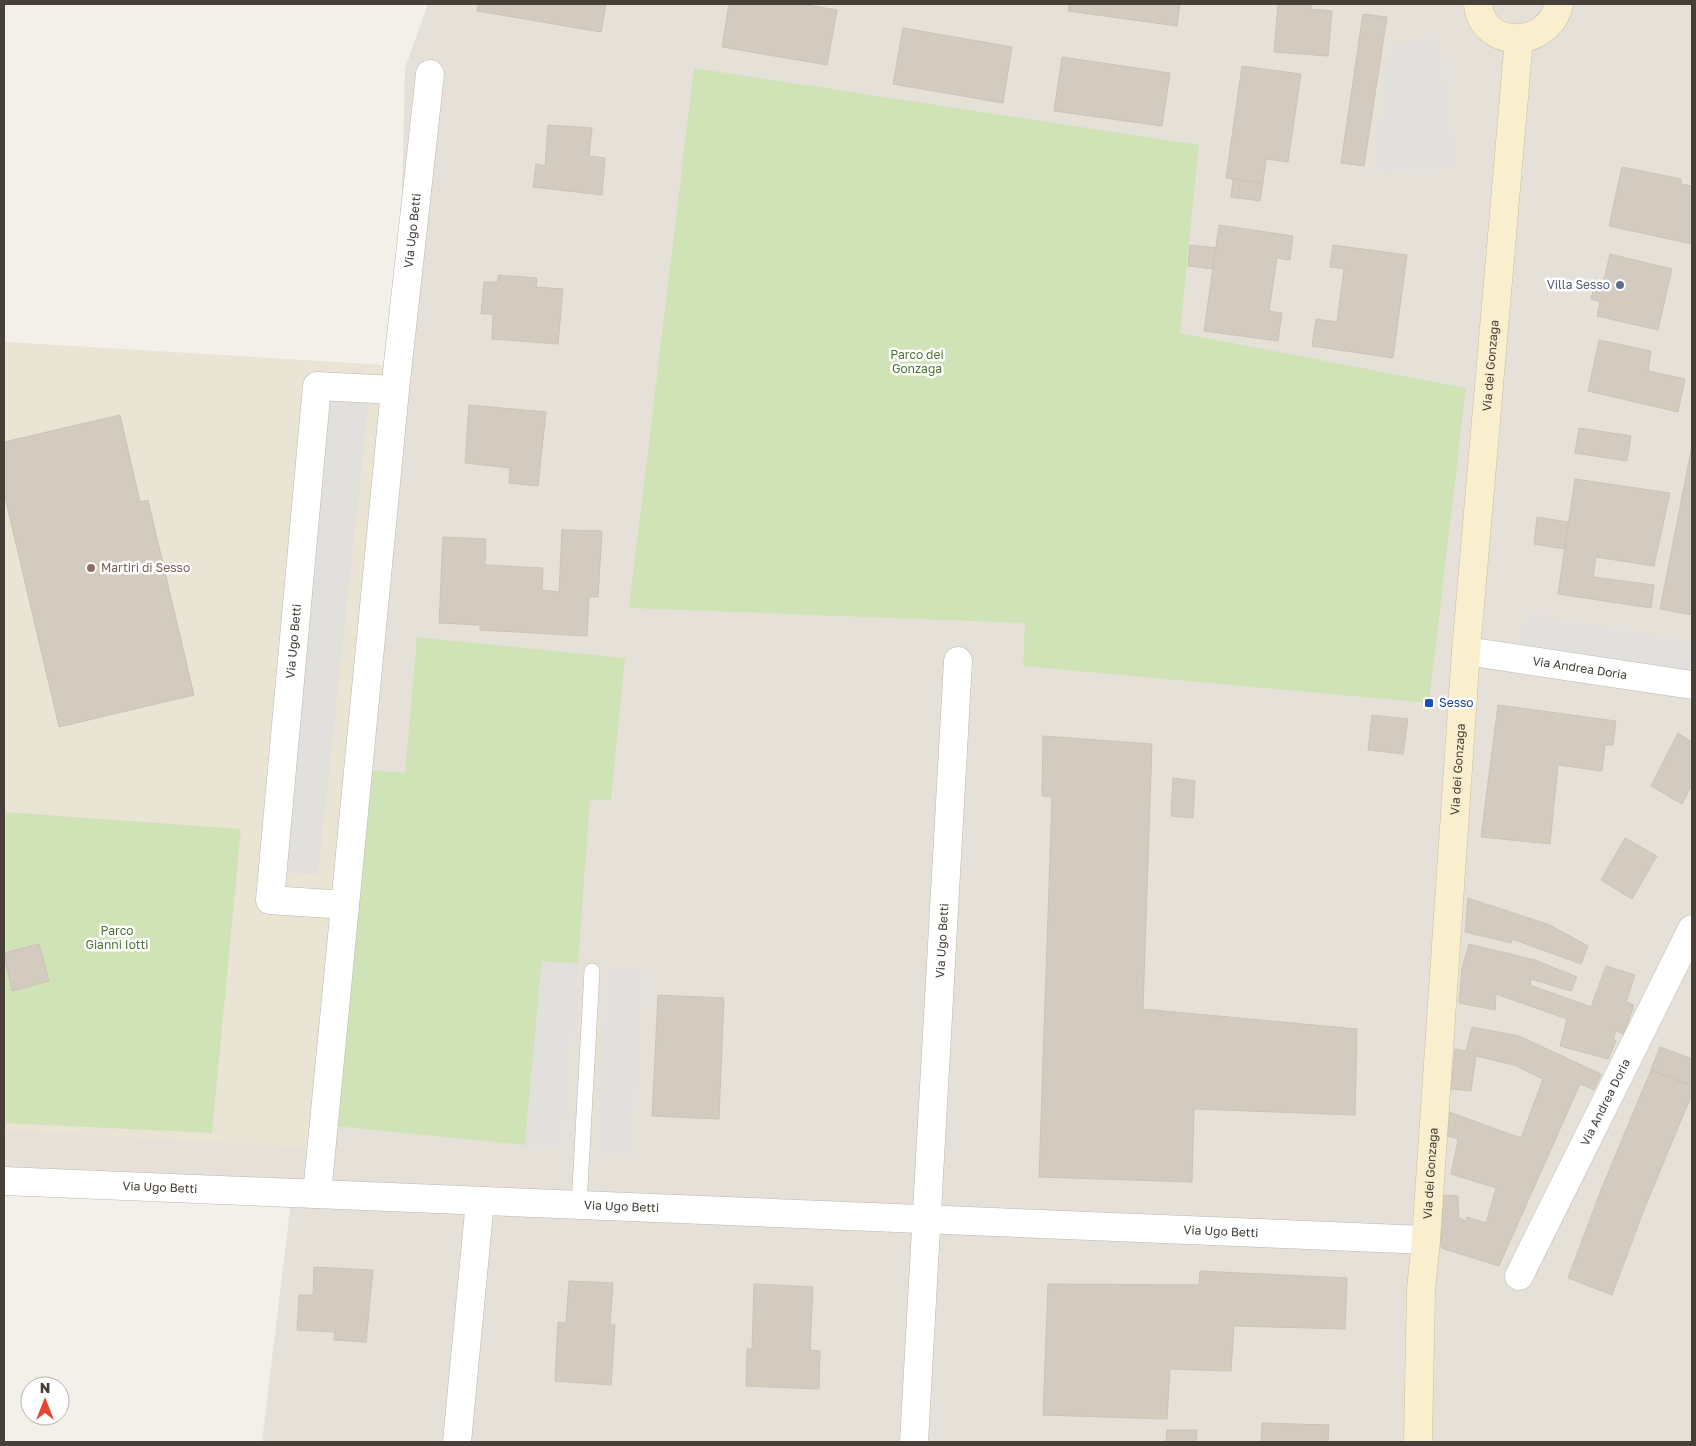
<svg xmlns="http://www.w3.org/2000/svg" width="1696" height="1446" font-family="'Golos Text',sans-serif">
	<style>
		.residential { fill: #e6e1d8 }
		.education { fill: #eae4d5 }
		.green { fill: #d0e3b6 }
		.parking { fill: #e2e0dd }
		.building { fill: #d3cbc0; stroke: #cdc3b4 }
		.lines { fill: none; stroke-linecap: round; stroke-linejoin: round }
		.service-casing { stroke: #bdb7ad; stroke-width: 16 }
		.minor-casing { stroke: #bdb7ad; stroke-width: 29 }
		.secondary-casing { stroke: #cec09d; stroke-width: 29 }
		.service { stroke: #fff; stroke-width: 15 }
		.minor { stroke: #fff; stroke-width: 28 }
		.secondary { stroke: #f9eecd; stroke-width: 28 }
		.service-dot { fill: #5c6f8a; stroke: #fff; stroke-width: 2 }
		.education-dot { fill: #8d6e63; stroke: #fff; stroke-width: 2 }
		.transit-dot { fill: #1a4fb4; stroke: #fff; stroke-width: 2 }
		.labels { text-anchor: middle; stroke-width: 5; stroke-linejoin: round; paint-order: stroke }
		.street-label { font-size: 12px; fill: #464038; stroke: #fff }
		.service-label { font-size: 12px; fill: #4e5e75; stroke: #fff; text-anchor: end }
		.park-label { font-size: 12px; fill: #4b7231; stroke: #fff }
		.education-label { font-size: 12px; fill: #785e54; stroke: #fff; text-anchor: start }
		.transit-label { font-size: 12px; fill: #164399; stroke: #fff; text-anchor: start }
	</style>
	<rect width="100%" height="100%" fill="#f3f0e9"/>
	<path class="residential" d="M428 4H1692V1442H262L293 1185 4 1170V342L398 366 405 68Z"/>
	<path class="education" d="M4 342 398 366 320 1148 4 1130Z"/>
	<path class="green" d="M694 68 1199 145 1180 333 1466 388 1429 703 1023 666 1025 623 629 608Z
		M417 637 625 658 611 801 590 799 578 964 542 962 525 1145 323 1125 358 769 405 773Z
		M4 812 241 829 212 1133 4 1123Z"/>
	<path class="parking" d="M1437 39 1456 166 1387 172 1374 170 1390 45Z
		M317 386 370 389 318 875 272 871Z
		M1527 614 1692 643V685L1513 658Z
		M542 961 578 964 561 1148 525 1145Z
		M607 968 642 970 632 1155 598 1153Z"/>
	<path class="building" d="M478 4H606L601 32 477 11Z
		M729 4H801L837 10 827 65 722 47Z
		M1069 4H1180L1177 26 1068 11Z
		M1278 4H1312L1311 9 1332 11 1328 56 1274 52Z
		M1363 14 1387 17 1364 166 1341 163Z
		M903 28 1012 47 1003 103 893 84Z
		M1062 57 1170 73 1162 126 1054 111Z
		M1242 66 1301 74 1288 162 1266 159 1263 183 1226 178Z
		M548 125 592 128 589 156 605 158 602 195 533 187 536 164 545 166Z
		M1622 167 1681 179V184L1692 186V244L1609 226Z
		M1233 179 1263 183 1260 201 1231 197Z
		M1219 225 1293 236 1290 260 1277 258 1269 311 1282 313 1278 341 1204 331Z
		M1190 245 1216 248 1213 269 1188 266Z
		M1333 245 1407 255 1393 358 1312 346 1316 319 1337 322 1344 269 1330 267Z
		M1610 254 1672 269 1658 330 1597 316 1600 302 1591 299 1595 283 1603 285Z
		M498 275 537 278 536 287 563 289 558 344 492 339 493 314H481L484 282H498Z
		M1599 340 1651 351 1648 371 1685 379 1678 412 1588 391Z
		M469 405 546 412 538 486 509 483 510 468 465 463Z
		M120 415 140 502 148 500 194 695 59 727 4 493V442Z
		M1579 428 1631 436 1627 461 1575 453Z
		M1692 446V615L1660 609Z
		M1575 479 1670 493 1654 566 1596 557 1593 577 1654 585 1651 608 1558 594Z
		M1537 517 1568 522 1564 549 1534 544Z
		M562 530 602 531 598 597H589L587 636 480 630V625L439 623 443 537 486 539 485 565 543 568 542 590 559 592Z
		M1498 705 1616 721 1613 745H1605L1602 771 1558 765 1550 844 1481 837Z
		M1372 715 1408 719 1403 754 1368 750Z
		M1678 733 1692 742V785L1682 804 1651 786Z
		M1043 736 1152 744 1143 1009 1357 1029 1355 1115 1194 1109 1192 1182 1039 1177 1052 797 1042 796Z
		M1173 778 1195 781 1193 818 1171 816Z
		M1625 838 1657 856 1632 899 1601 880Z
		M1468 898 1550 925 1588 946 1581 964 1512 939 1511 943 1465 932Z
		M39 944 49 981 12 991 4 953Z
		M1469 944 1535 960 1577 977 1571 991 1531 979 1530 985 1591 1007 1606 966 1635 975 1626 1002 1634 1005 1624 1034 1616 1031 1613 1039 1616 1041 1608 1059 1560 1046 1567 1019 1496 994 1495 1010 1459 1003 1462 968Z
		M658 995 724 998 719 1119 652 1116Z
		M1472 1027 1519 1036 1601 1074 1594 1090 1580 1084 1499 1266 1441 1248 1443 1195 1458 1196 1459 1218 1466 1221 1467 1217 1486 1223 1496 1188 1451 1174 1458 1139 1445 1135 1449 1112 1521 1138 1543 1079 1514 1065 1476 1056 1471 1091 1451 1089 1455 1049 1466 1051Z
		M1660 1047 1692 1059V1086L1651 1070Z
		M1651 1070 1692 1086V1094L1645 1207 1612 1295 1568 1278 1601 1190Z
		M314 1267 373 1270 366 1342 334 1340 335 1332 297 1330 299 1295H313Z
		M1200 1271 1347 1278 1345 1329 1234 1326 1231 1371 1170 1369 1167 1419 1043 1415 1048 1284 1199 1285Z
		M569 1281 613 1283 610 1325H615L611 1385 555 1381 558 1322 566 1323Z
		M754 1284 813 1287 810 1350 820 1351 819 1389 746 1386 747 1349H752Z
		M1262 1423 1329 1425 1328 1442H1261Z
		M1167 1430H1197L1196 1442H1166Z"/>
	<g class="lines">
		<g class="service-casing">
			<path id="service" d="M579 1205 592 971"/>
		</g>
		<g class="minor-casing">
			<g id="minor">
				<path id="s1" d="M1466 651 1692 685"/>
				<path id="s2" d="M345 905 270 900 317 386 395 390"/>
				<path id="s3" d="M4 1181 1426 1240"/>
				<path id="s4" d="M317 1194 395 390 430 74"/>
				<path id="s5" d="M1519 1276 1692 929"/>
				<path d="M457 1442 480 1201"/>
				<path id="s6" d="M914 1442 958 661"/>
			</g>
		</g>
		<g class="secondary-casing">
			<g id="secondary">
				<path d="M1478 4C1482 50 1549 49 1559 4"/>
				<path id="s7" d="M1418 1442 1421 1290 1426 1240 1466 651 1519 39"/>
			</g>
		</g>
		<use href="#service" class="service"/>
		<use href="#minor" class="minor"/>
		<use href="#secondary" class="secondary"/>
	</g>
	<circle class="service-dot" cx="1620" cy="285" r="5"/>
	<circle class="education-dot" cx="91" cy="568" r="5"/>
	<rect class="transit-dot" x="1424" y="698" width="10" height="10" rx="2.5"/>
	<g class="labels">
		<g class="street-label">
			<text dy="4" stroke="none"><textPath href="#s4" startOffset="968">Via Ugo Betti</textPath></text>
			<text dy="4" stroke="none"><textPath href="#s7" startOffset="1079">Via dei Gonzaga</textPath></text>
			<text dy="4" stroke="none"><textPath href="#s2" startOffset="335">Via Ugo Betti</textPath></text>
			<text dy="4" stroke="none"><textPath href="#s1" startOffset="115">Via Andrea Doria</textPath></text>
			<text dy="4" stroke="none"><textPath href="#s7" startOffset="674">Via dei Gonzaga</textPath></text>
			<text dy="4" stroke="none"><textPath href="#s6" startOffset="502">Via Ugo Betti</textPath></text>
			<text dy="4" stroke="none"><textPath href="#s5" startOffset="194">Via Andrea Doria</textPath></text>
			<text dy="4" stroke="none"><textPath href="#s7" startOffset="269">Via dei Gonzaga</textPath></text>
			<text dy="4" stroke="none"><textPath href="#s3" startOffset="156">Via Ugo Betti</textPath></text>
			<text dy="4" stroke="none"><textPath href="#s3" startOffset="618">Via Ugo Betti</textPath></text>
			<text dy="4" stroke="none"><textPath href="#s3" startOffset="1218">Via Ugo Betti</textPath></text>
		</g>
		<g class="service-label">
			<text x="1610" y="289">Villa Sesso</text>
		</g>
		<g class="park-label">
			<text x="917" y="359">Parco dei<tspan x="917" dy="14">Gonzaga</tspan></text>
			<text x="117" y="935">Parco<tspan x="117" dy="14">Gianni Iotti</tspan></text>
		</g>
		<g class="education-label">
			<text x="101" y="572">Martiri di Sesso</text>
		</g>
		<g class="transit-label">
			<text x="1439" y="707">Sesso</text>
		</g>
	</g>
	<rect width="1696" height="1446" fill="none" stroke="#464038" stroke-width="10"/>
	<g transform="translate(45 1401)"><circle r="24" fill="#ffffff" stroke="#b5b3af"/>
	<path d="M0-4L9 19L0 12L-9 19Z" fill="#e4472f"/>
	<text y="-8" font-size="14" font-weight="bold" text-anchor="middle" fill="#464038">N</text>
	</g>
</svg>
